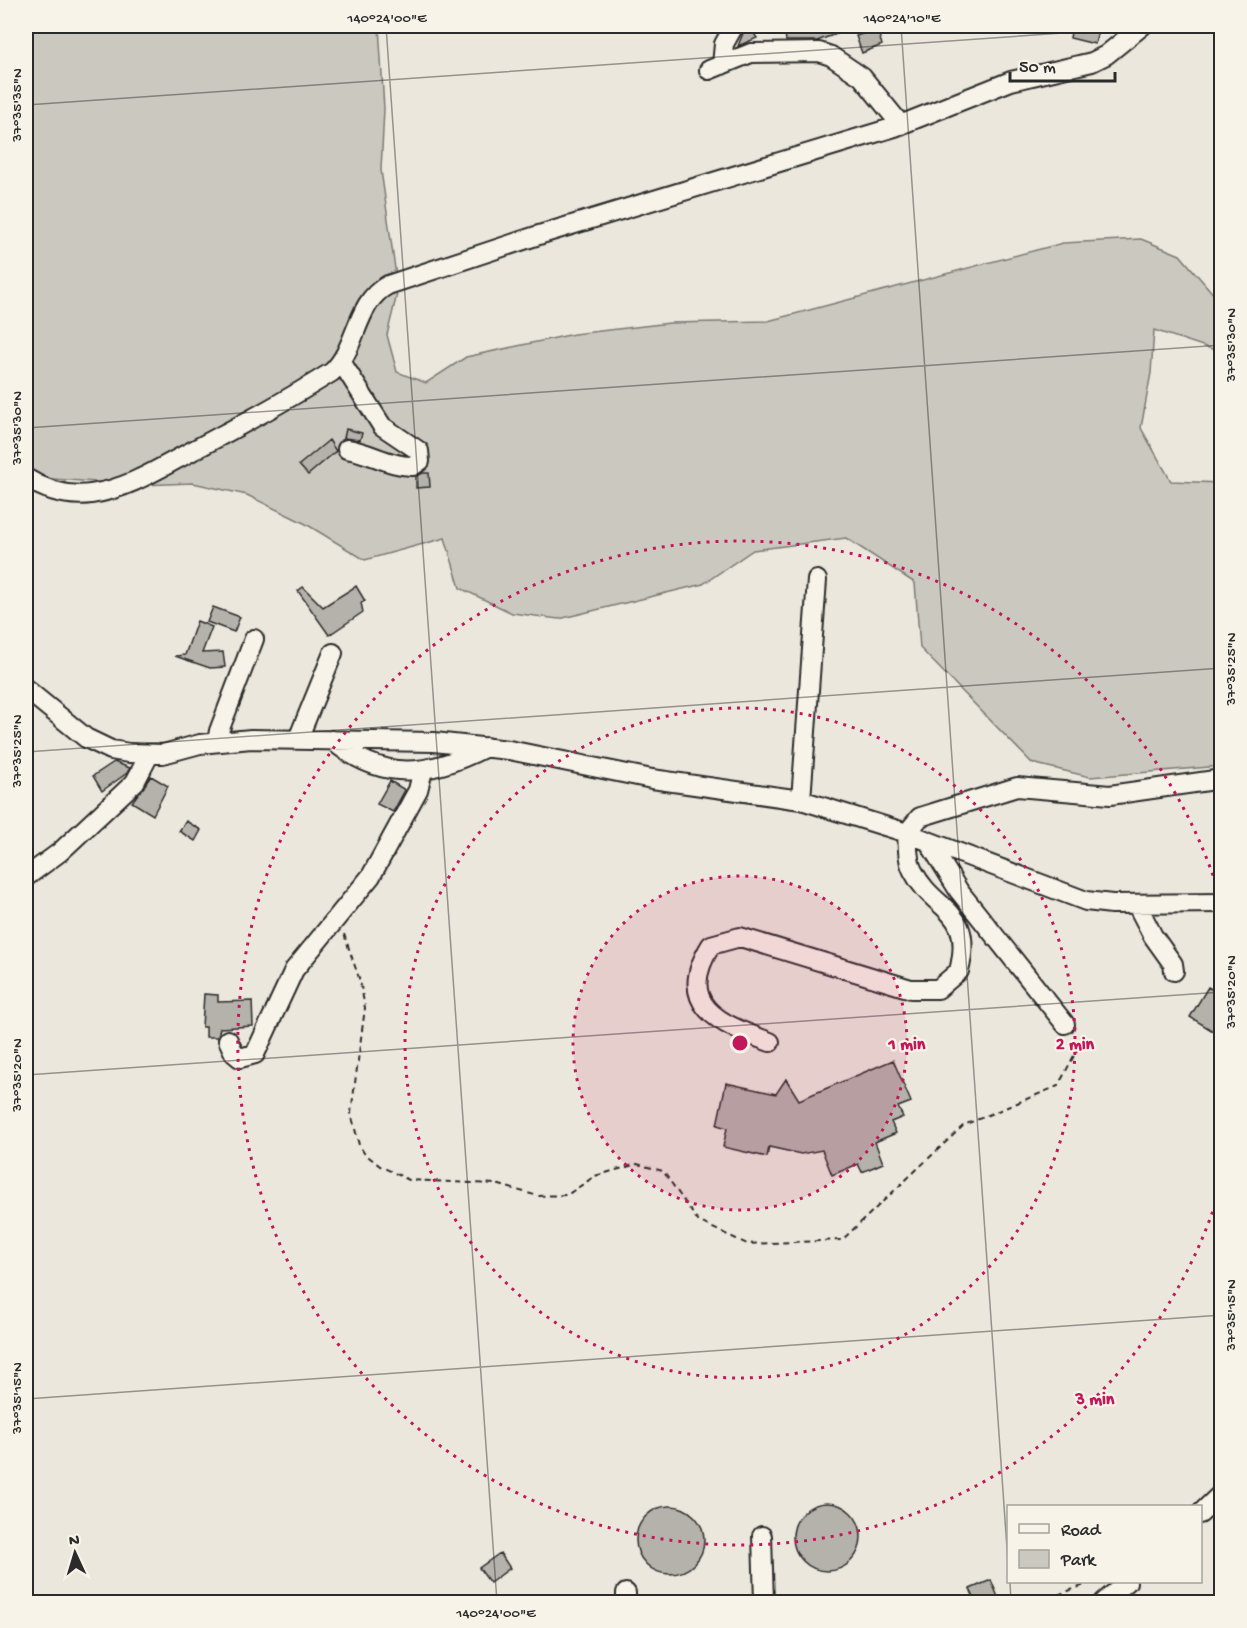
<svg xmlns="http://www.w3.org/2000/svg" width="1247" height="1628" font-family="'Gochi Hand',sans-serif">
	<style>
		.green { fill: #cbc8bf; stroke: #7b7a75; stroke-width: 1.5 }
		.building { fill: #b5b2ab; stroke: #2b2b2b; stroke-width: 1.5 }
		.lines { fill: none; stroke-linecap: round; stroke-linejoin: round }
		.minor-casing { stroke: #2b2b2b; stroke-width: 22 }
		.path { stroke: #2b2b2b; stroke-width: 2; stroke-dasharray: 6 4.5; stroke-linecap: butt }
		.minor { stroke: #f7f3e8; stroke-width: 18 }
		.ticks { fill: none; stroke: #2b2b2b; stroke-width: 1.5; stroke-opacity: 0.45 }
		.ring { fill: none; stroke: #c2185b; stroke-width: 3; stroke-dasharray: 3 6 }
		.centre { fill: #c2185b; stroke: #f7f3e8; stroke-width: 3 }
		.ring-label { font-size: 18px; text-anchor: middle; font-weight: bold; fill: #c2185b; stroke: #f7f3e8; stroke-width: 4.5; stroke-linejoin: round; paint-order: stroke }
		.neatline { fill: none; stroke: #2b2b2b; stroke-width: 2 }
		.ticks-label { font-size: 15px; text-anchor: middle; fill: #2b2b2b }
	</style>
	<rect width="100%" height="100%" fill="#ebe7dd"/>
	<filter id="ink" filterUnits="userSpaceOnUse"><feTurbulence type="fractalNoise" baseFrequency=".0167" numOctaves="2"/><feDisplacementMap in="SourceGraphic" scale="12" xChannelSelector="R" yChannelSelector="G"/><feConvolveMatrix kernelMatrix="1 2 1 2 8 2 1 2 1" color-interpolation-filters="sRGB"/></filter>
	<g filter="url(#ink)">
		<path class="green" d="M26 26H379L384 109 381 170 398 290 387 335 397 372 426 383 466 357 574 334 670 323 768 321 1063 243 1141 239 1180 255 1221 303V352L1154 330 1151 373 1141 428 1171 481 1221 483V766L1090 777 1032 763 920 648 915 583 846 538 753 550 703 584 559 619 512 613 460 588 445 538 365 560 306 524 247 495 193 483 141 485 38 478 26 469Z"/>
		<path class="building" d="M749 26 757 38 738 46 745 28Z
			M810 26H855V27L817 41H786L785 33 811 29Z
			M1072 26H1099L1095 44 1070 38Z
			M877 29 882 45 862 53 856 36Z
			M346 429 362 433 360 440 344 438Z
			M329 440 336 451 308 475 299 465Z
			M423 473H429L430 487 416 488V476Z
			M356 586 365 601 361 603 363 612 329 635 298 591 303 587 323 607Z
			M213 607 240 617 234 632 207 622Z
			M197 621 212 627 202 653 223 652 225 667 210 668 175 656 185 655Z
			M114 762 130 768 127 773 102 791 93 776Z
			M151 776 168 786 153 815 132 802Z
			M390 781 405 790 393 812 377 804Z
			M186 821 201 830 195 841 179 831Z
			M1208 987 1221 995V1036L1190 1017Z
			M204 994 218 995V1002L252 1001 253 1026 220 1028 218 1037H206V1027H202Z
			M893 1060 911 1102 898 1107 903 1117 891 1122 896 1133 875 1142 883 1163 862 1172 858 1164 832 1175 822 1150 801 1154 769 1147 767 1157 723 1147 727 1128 717 1125 726 1083 776 1094 786 1079 799 1100Z
			M793 1537a34 34 0 1 1 68 0a34 34 0 1 1-68 0Z
			M636 1540a34 34 0 1 1 68 0a34 34 0 1 1-68 0Z
			M500 1553 510 1568 490 1583 479 1568Z
			M991 1580 998 1597 985 1602H976L970 1589Z"/>
		<g class="lines">
			<g class="minor-casing">
				<path id="minor" d="M722 65 724 44 734 26
					M709 70 751 53 819 52 831 56 862 77 901 125
					M342 363 382 426 419 451 420 461 413 466C392 467 369 452 347 449
					M26 478C45 490 68 497 91 494 128 489 160 468 192 451 240 426 287 400 332 372 358 348 355 302 388 285L542 234 895 127 1011 81 1092 62 1106 55 1142 26
					M26 689 86 738 111 750 129 753 163 754 200 744 251 739 434 742 509 750 652 779 801 800 907 833 1086 901 1112 904 1222 903
					M298 739 333 653
					M332 740C383 783 429 776 486 747
					M217 741 219 731 254 639
					M801 800 817 580
					M928 841 959 891 1065 1024
					M26 877 60 852 135 782 149 755
					M1137 905 1153 936 1173 964 1174 971
					M228 1040 234 1053 240 1058 255 1054 294 970 371 876 418 790 423 770
					M770 1042C719 1024 674 1005 711 945L740 937 911 989H938L959 971C975 908 934 913 913 871 907 860 908 845 907 833L920 817 1017 787 1110 795 1222 779
					M1200 1514 1222 1493
					M762 1536 764 1602
					M626 1593V1602
					M1104 1602 1127 1582"/>
			</g>
			<path class="path" d="M344 934 360 981 365 1008 351 1113 359 1145 364 1153 380 1166 409 1180 496 1184 538 1196 567 1195 595 1176 637 1164 663 1171 698 1221 747 1244 842 1240 964 1125 1058 1086 1077 1050
				M445 1602 461 1593
				M1038 1602 1093 1582"/>
			<use href="#minor" class="minor"/>
		</g>
	</g>
	<path class="ticks" d="M386 26 497 1602M901 26 1008 1563M26 105 1164 26M26 428 1222 345M26 752 1222 668M26 1075 1222 992M26 1399 1222 1315M1010 1582 1011 1602"/>
	<circle cx="740" cy="1043" r="167" fill="#c2185b" fill-opacity=".12"/>
	<g class="ring">
		<circle cx="740" cy="1043" r="167"/>
		<circle cx="740" cy="1043" r="335"/>
		<path d="M1221 1186A502 502 0 1 1 1221 900"/>
	</g>
	<circle cx="740" cy="1043" r="9" class="centre"/>
	<g class="ring-label">
		<text x="907" y="1049">1 min</text>
		<text x="1075" y="1049">2 min</text>
		<text x="1095" y="1404">3 min</text>
	</g>
	<rect width="1247" height="1628" fill="none" stroke="#f7f3e8" stroke-width="66"/>
	<rect x="1007" y="1505" width="195" height="78" fill="#f7f3e8" stroke="#a5a39c" stroke-width="1.5"/>
	<rect x="1019" y="1524" width="30" height="9" fill="#f7f3e8" stroke="#a5a39c" stroke-width="1.5"/>
	<text x="1061" y="1535" font-size="18" fill="#2b2b2b">Road</text>
	<rect x="1019" y="1550" width="30" height="18" fill="#cbc8bf" stroke="#a5a39c" stroke-width="1.5"/>
	<text x="1061" y="1565" font-size="18" fill="#2b2b2b">Park</text>
	<g transform="translate(75 1553) rotate(356)" stroke="#f7f3e8" stroke-width="4.5" paint-order="stroke">
	<path d="M0-4.5L10 22L0 15L-10 22Z" fill="#2b2b2b"/>
	<text y="-9" font-size="16" font-weight="bold" text-anchor="middle" fill="#2b2b2b">N</text>
	</g>
	<path d="M1010 72v9h105v-9" fill="none" stroke="#2b2b2b" stroke-width="3"/>
	<text x="1019" y="72" font-size="18" fill="#2b2b2b" stroke="#f7f3e8" stroke-width="4.5" paint-order="stroke">50 m</text>
	<rect x="33" y="33" width="1181" height="1562" class="neatline"/>
	<g class="ticks-label">
		<text x="387" y="22">140°24'00"E</text>
		<text x="902" y="22">140°24'10"E</text>
		<text transform="translate(16 105) rotate(-90)" y="5">37°35'35"N</text>
		<text transform="translate(1230 345) rotate(-90)" y="5">37°35'30"N</text>
		<text transform="translate(16 428) rotate(-90)" y="5">37°35'30"N</text>
		<text transform="translate(1230 669) rotate(-90)" y="5">37°35'25"N</text>
		<text transform="translate(16 751) rotate(-90)" y="5">37°35'25"N</text>
		<text transform="translate(1230 992) rotate(-90)" y="5">37°35'20"N</text>
		<text transform="translate(16 1075) rotate(-90)" y="5">37°35'20"N</text>
		<text transform="translate(1230 1315) rotate(-90)" y="5">37°35'15"N</text>
		<text transform="translate(16 1398) rotate(-90)" y="5">37°35'15"N</text>
		<text x="496" y="1617">140°24'00"E</text>
	</g>
</svg>
